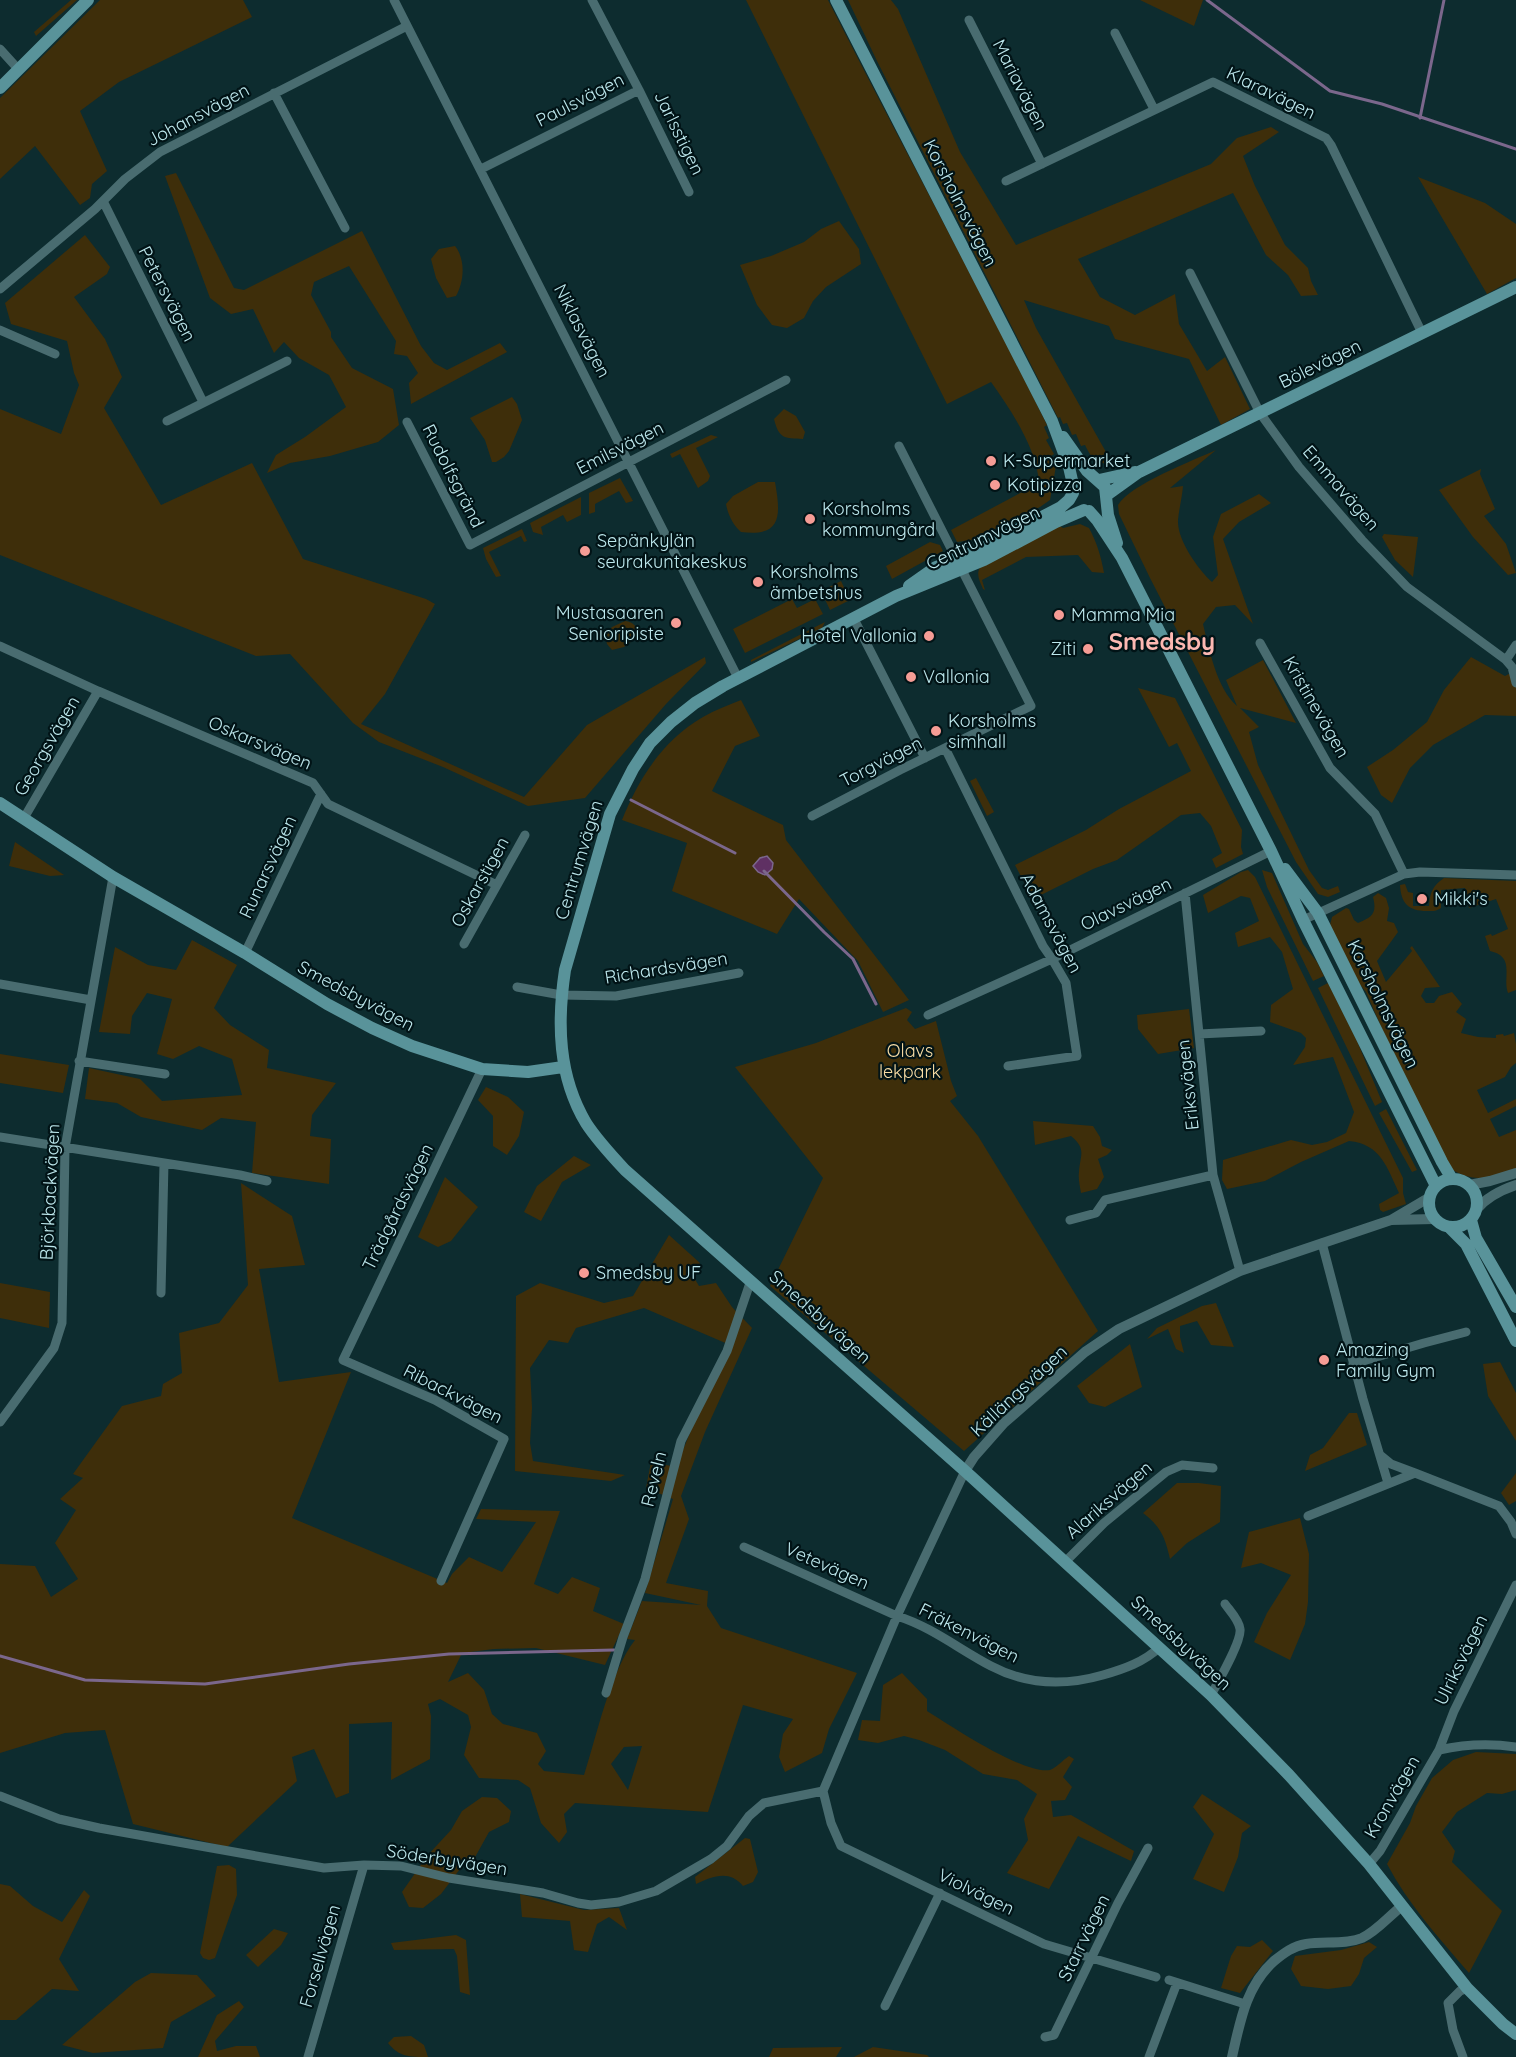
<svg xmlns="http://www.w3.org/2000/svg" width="1516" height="2057" font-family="Quicksand,sans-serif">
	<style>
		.green { fill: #3e2e0a; fill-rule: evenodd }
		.water { fill: #5f3063; stroke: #7b678c; stroke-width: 1.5 }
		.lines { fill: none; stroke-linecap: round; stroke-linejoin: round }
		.stream { stroke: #7b678c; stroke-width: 3 }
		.minor { stroke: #496c70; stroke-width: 9 }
		.tertiary { stroke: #496c70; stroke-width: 10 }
		.secondary { stroke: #59939a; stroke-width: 12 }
		.poi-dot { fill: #f59c95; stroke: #011316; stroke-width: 2 }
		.labels { text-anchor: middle; stroke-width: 4.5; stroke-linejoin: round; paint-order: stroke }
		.street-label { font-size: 18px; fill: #bde8ed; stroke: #011316 }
		.poi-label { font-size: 18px; fill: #bde8ed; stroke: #011316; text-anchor: start }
		.park-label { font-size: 18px; fill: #f9dda5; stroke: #011316 }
		.district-label { font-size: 24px; font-weight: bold; fill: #fcb8b2; stroke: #011316 }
	</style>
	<rect width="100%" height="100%" fill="#0d2c2f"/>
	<path class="green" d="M71 0H77L36 36 34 32Z
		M100 0H243L252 17 119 82 80 111 107 171 92 184 90 198 80 205 35 146 0 179V98Z
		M746 0H828C900 142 976 282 1047 425L1044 427 1049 438 1046 440 1054 454 1051 456 1056 466 1050 500 1040 507 973 540 957 542 951 530 1039 483C1037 449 1011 410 991 382L947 404Z
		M848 0H891L898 9 960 152 1016 245 1211 164 1237 138 1271 127 1279 132 1243 156 1255 186 1285 245 1308 268 1311 281 1318 295 1301 296 1288 275 1266 255 1233 193 1078 259 1100 297 1135 315 1175 294 1179 324 1207 371 1225 357 1250 409 1221 425 1189 359 1115 339 1109 326 1024 300 1036 328 1106 452 1116 465C1098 463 1093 462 1085 445L1081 446 1076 434 1072 435 1067 423 1063 424 1060 417 1058 418 877 61Z
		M1140 0H1203L1194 26Z
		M176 173 234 288 244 290 362 231 421 346 434 363 447 370 500 343 507 352 411 404 409 383 418 373 407 356 394 354 396 341 349 266 314 282 311 295 331 332V337L352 368 393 389 399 425 378 442 330 456 290 463 267 473 276 455 305 437 346 407 329 375 299 358 284 342 274 353 253 309 231 314 210 298 165 176Z
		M1418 177 1485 203 1516 224V278L1487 294Z
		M839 221 859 249 861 264 826 287 813 301 804 318 787 328 772 325 757 305 740 265 771 256 804 242 821 229Z
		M85 235 110 267 107 274 74 297 105 339 122 377 104 408 161 505 252 463 303 559 426 599 435 604 385 694 361 724 524 797 587 725 705 657 706 663 666 704 585 798 528 806 443 767 379 742 353 723 290 654 256 656 0 555V409L61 434 79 385 74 373 67 341 11 324 5 303Z
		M455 246C466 260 464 282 456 296L447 298 436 278 431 259 439 249Z
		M512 397 517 404 522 420 509 451 504 457 496 462H492L485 440 470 418Z
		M784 409 796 416 805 432 803 439C784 438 779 439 774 419Z
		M711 435 718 437 696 448 710 476 708 481 698 488 680 454 672 458 670 454Z
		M1216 450 1170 488 1183 486C1182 498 1179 509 1178 520 1177 540 1198 569 1212 582L1218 575 1213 537 1221 514 1259 494 1271 503 1239 522 1223 539 1253 624 1235 605 1216 607 1203 624C1209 649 1217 689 1237 706L1226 680 1263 660 1296 723 1240 708 1259 727 1249 732 1258 765 1309 870 1322 888 1328 890 1338 886 1340 892 1328 897 1318 894 1296 862 1150 578 1119 514 1118 505C1131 484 1192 461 1216 450Z
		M1481 469 1480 474 1495 509 1484 516 1506 544 1516 573 1508 575 1473 537 1439 490Z
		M620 478 633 501 626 503 619 491 595 504V512L589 514V493Z
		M758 482H775C781 516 782 537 741 532 733 525 728 515 726 504L733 496Z
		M581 497V515L567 522 563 515 541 527 543 535 533 532 530 523Z
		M1080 524 1089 528C1097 543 1101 556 1104 573L1092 572 1078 555 1026 557 982 580 985 590 983 589C980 581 975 574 981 566L1060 526 1063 528Z
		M522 529 527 541 524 542 521 536 489 552 501 576 496 577 486 559 483 548Z
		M1384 534 1418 537 1413 577 1395 560 1382 537Z
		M930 542 940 545 943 551 892 579 886 566Z
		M841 581 850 600 830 610 821 591Z
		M792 599 797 608 815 599 823 614 745 653 733 629Z
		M625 621C634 622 637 627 640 635L624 647 612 650 607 644 605 634 612 627Z
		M825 622 822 628 751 662V660Z
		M1471 657 1505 676 1516 670V716L1485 715 1433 745 1410 768 1392 803 1381 795 1367 767 1393 750 1427 722 1444 690Z
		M1138 688 1175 698 1242 830 1241 847 1243 854 1216 868 1212 859 1222 853 1211 826 1200 813 1181 815 1117 860 1093 869 1033 899 1015 865 1086 830 1119 809 1191 771 1177 743 1169 747Z
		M741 700 760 736 735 746 712 791 783 825 786 840 909 1000 883 1012 858 961 799 899 777 934 672 891 687 843 622 820C639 778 663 740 703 717 715 710 729 705 741 700Z
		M976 778 994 812 987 816 970 781Z
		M15 842 64 875H65L50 876 9 866Z
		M1248 870 1255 877 1403 1178V1193L1406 1204 1383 1212 1380 1210 1379 1204 1399 1193C1387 1168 1381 1144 1349 1141L1301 1162 1265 1181 1227 1189 1222 1180 1223 1160 1291 1140 1312 1145 1327 1142 1346 1133 1354 1112 1333 1057 1293 1065 1305 1047 1306 1038 1301 1033 1270 1022 1271 1005 1293 989 1282 952 1270 937 1238 947 1235 933 1259 921 1250 898 1241 896 1208 913 1203 895 1241 872Z
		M1262 870 1272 873 1303 944 1317 962 1324 976 1313 981 1267 887Z
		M1444 878 1516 881V990L1508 993C1502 977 1516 957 1490 951L1485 936 1491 934 1492 936 1508 929 1496 899 1469 908 1465 888 1441 890V908C1435 912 1433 911 1427 911 1408 911 1401 903 1400 885L1405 884 1408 892 1413 893V906H1429C1430 893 1432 886 1444 878Z
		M1378 893 1386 898 1389 908 1387 921 1394 923 1398 932 1377 961 1386 982 1412 951 1410 948 1412 946 1440 987 1425 988 1421 996 1426 1003H1434L1439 996 1452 992 1462 1004 1456 1012 1466 1019 1461 1033 1478 1037 1496 1038V1035L1503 1034 1504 1036 1514 1033 1516 1044V1063L1511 1067 1505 1077 1477 1090 1488 1113 1516 1099V1106L1490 1119 1499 1137 1516 1130V1170C1490 1177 1476 1184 1451 1169L1386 1038 1366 992 1357 981 1330 925 1332 917 1346 908 1349 909 1354 920 1358 923C1373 917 1377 913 1373 897Z
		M192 940 237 965 214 1008 230 1025 269 1050 267 1068 336 1083 312 1115 310 1136 331 1139 329 1184 252 1173 256 1122 221 1118 202 1130 141 1117 117 1103 85 1099 89 1068 140 1079 162 1101 242 1095 232 1059 199 1046 173 1059 157 1054 172 999 147 993 132 1016 130 1034 99 1032 115 947 148 965 176 970Z
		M1328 983 1357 1041 1382 1102 1375 1106 1318 988Z
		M906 1008 912 1012 907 1020 915 1029 936 1021 951 1081 957 1096 950 1101 978 1136 1098 1331 964 1451 770 1286 823 1178 735 1067 816 1043Z
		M1189 1009 1194 1048 1158 1054 1138 1029 1137 1015Z
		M0 1054 69 1065 63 1093 0 1083Z
		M486 1087 508 1097 524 1112 519 1136 507 1155 493 1146V1116L478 1100Z
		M1386 1109 1417 1170 1412 1172 1379 1113Z
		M1033 1121 1093 1126 1100 1137 1102 1146 1112 1150 1107 1155 1098 1159 1104 1177 1097 1189 1081 1193C1080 1186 1078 1179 1079 1172 1080 1155 1087 1149 1071 1136L1035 1145Z
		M574 1156 591 1165 562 1182 541 1221 524 1212 537 1186Z
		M445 1177 478 1207 451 1241 438 1247 418 1237Z
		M241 1183 292 1216 305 1265 259 1269 279 1382 351 1372 292 1518 447 1583 452 1574 469 1557 502 1572 536 1522 476 1519 481 1509 560 1511 534 1584 558 1594 572 1577 600 1588 593 1611 624 1624 605 1665 536 1648 494 1649 462 1653 448 1682 468 1673 484 1690 492 1714 503 1724 537 1733 546 1751 538 1764 544 1771 584 1775C597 1735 610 1672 635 1640L627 1639 642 1601 701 1605 645 1593 673 1499 646 1488 651 1462 676 1467 708 1389 730 1345 644 1308 576 1328 568 1343 549 1340 530 1368 532 1408 530 1443 533 1461 625 1475 611 1481 515 1471 516 1296 540 1283 604 1303 633 1296 669 1235 700 1263 693 1276 699 1286 716 1283 732 1307 752 1328 705 1432 681 1496 689 1519 666 1583 708 1591 707 1606 721 1628 857 1673 829 1729 822 1753 785 1772 779 1757 783 1734 793 1719 743 1705 708 1812 575 1803 564 1814 567 1832 559 1843 541 1823 530 1788 518 1780 479 1778 464 1755 471 1727 468 1715 440 1699 428 1704 431 1716 430 1759 391 1780 392 1722 349 1724V1793L336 1798 314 1749 292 1757 297 1781 227 1847 133 1824 105 1730 65 1733 0 1753V1564L35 1566 51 1597 78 1579 55 1543 76 1510 60 1499 83 1478 73 1474 122 1406 161 1396 163 1384 182 1373 179 1333 219 1323 248 1285ZM642 1746 628 1790 611 1764 624 1747Z
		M0 1283 50 1292 49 1328 0 1318Z
		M1216 1303 1234 1347 1211 1345 1197 1321 1180 1326V1337L1184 1353 1176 1349 1168 1329 1147 1339 1157 1328 1202 1306Z
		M1130 1344 1142 1387 1105 1407 1089 1403 1077 1386Z
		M1500 1362 1516 1393V1441L1488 1396 1483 1364Z
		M1349 1413H1357L1367 1445 1305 1471 1310 1455 1323 1448Z
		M1516 1473V1501L1509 1505 1501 1493Z
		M1177 1483H1199L1221 1486 1220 1522 1187 1543 1170 1559C1165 1537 1161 1527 1143 1513Z
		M1300 1518 1309 1554 1308 1602 1305 1624 1290 1660 1254 1642 1267 1613 1291 1575 1261 1563 1241 1568 1249 1532Z
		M902 1673 927 1699V1711C951 1726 1024 1775 1050 1770 1056 1768 1063 1760 1069 1756L1074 1759 1063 1777 1072 1787 1065 1800 1051 1801 1053 1817 1071 1815 1134 1851 1131 1861 1078 1836 1049 1889 1007 1873 1028 1840 1024 1819 1037 1794 1017 1780 983 1774 945 1750 919 1740 904 1736 878 1743 858 1740 862 1720 880 1721 883 1685Z
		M1476 1752 1516 1754V1790L1502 1794 1487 1793 1457 1812 1442 1832 1455 1851 1452 1862 1502 1911 1469 1973C1439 1938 1408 1904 1387 1864L1410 1823 1416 1806 1432 1778 1453 1760Z
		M1202 1794 1251 1826 1242 1833 1238 1857 1224 1892 1193 1879 1214 1834 1193 1807Z
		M482 1797 497 1798 511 1811 509 1822 489 1832 474 1859 463 1865 441 1894 423 1908 409 1907 402 1892 427 1856 451 1830 462 1811Z
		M745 1838 750 1839 758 1872 753 1882 743 1886C729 1869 712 1877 696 1884L695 1877Z
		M229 1865 236 1869 237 1895 215 1958 209 1960 203 1958 200 1953 217 1866Z
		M0 1884 10 1886 33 1906 62 1922 84 1890 90 1896 59 1959 79 1991 52 1989 16 2020H0Z
		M520 1894 584 1910 619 1908 627 1930 609 1917 597 1924 588 1952 574 1950 570 1921 522 1917Z
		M274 1929 288 1933 281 1945 258 1967 246 1955Z
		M456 1935 466 1940 470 1995 460 1992 457 1956 454 1949 394 1950 391 1943Z
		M1262 1940 1273 1951 1240 1993 1221 1988 1231 1956 1237 1946 1250 1947Z
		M1369 1942 1377 1947 1364 1958 1359 1974 1351 1986 1328 1989 1301 1986 1291 1969 1295 1956 1341 1950Z
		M151 1973 197 1975 216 1996 171 2022 163 2048 93 2053 62 2045 135 1982Z
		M239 2001 244 2007 215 2041 217 2051 236 2046H256L260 2057H198L217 2015Z
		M411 2036 424 2045 428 2057C409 2057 399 2057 388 2043L394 2037Z
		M842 2047 836 2057H769L773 2048Z
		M873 2047 927 2055 929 2057H854Z"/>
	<path class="water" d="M767 856 773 863 772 869 765 875 758 872 753 866 760 858Z"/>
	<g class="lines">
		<path class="stream" d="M1207 0 1330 91 1382 104 1516 149
			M1420 118 1444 0
			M631 800 735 853
			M764 871 824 932 853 959 876 1004
			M0 1656 85 1680 205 1684 349 1664 449 1654 614 1650"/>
		<path class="minor" d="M394 0 738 678
			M969 20 1042 164
			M1115 33 1154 109
			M0 49 19 70
			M639 90 689 192
			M274 93 345 228
			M481 169 639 90 592 0
			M1006 181 1213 82 1326 138 1331 145 1422 333
			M103 201 203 402
			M1190 273 1260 413 1299 467 1362 540 1407 587 1506 660 1512 667 1516 683
			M0 289 95 209 125 179 160 152 407 26
			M0 330 55 354
			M167 421 287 361
			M407 422 470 545 786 380
			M854 619 925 758
			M1260 643 1330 768 1375 814 1404 874
			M0 646 98 691 313 783 328 804 497 885
			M1506 660 1516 645
			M945 748 1043 946 1052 959 1066 983 1077 1056 1008 1066
			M812 816 900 770 1031 706 899 446
			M24 818 98 691
			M1185 893 1213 1175 1240 1271
			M1303 920 1404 874 1420 872 1516 875
			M464 944 525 835
			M245 953 321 794
			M0 984 91 1000
			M517 987 561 995 616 996 739 973
			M928 1015 1052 959 1271 851
			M1199 1034 1261 1031
			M79 1061 165 1074
			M0 1137 240 1175 267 1181
			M1070 1220 1096 1213 1105 1200 1213 1175
			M1322 1243 1363 1399 1388 1483
			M161 1293 164 1163
			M1353 1364 1424 1343 1466 1332
			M0 1422 54 1348 62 1323 65 1148 113 877
			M1380 1455 1391 1464 1415 1473
			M1308 1516 1415 1473 1499 1506 1511 1522 1516 1534
			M744 1547 897 1616C932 1627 960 1650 991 1666 1027 1685 1065 1686 1103 1675 1124 1669 1144 1662 1160 1647
			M1065 1562 1104 1523 1166 1472 1182 1465 1213 1468
			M441 1581 504 1439 435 1400 343 1360 482 1069
			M606 1693 623 1637 645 1579 681 1441 727 1351 751 1280
			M1211 1695C1218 1682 1242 1641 1240 1629 1239 1620 1230 1611 1225 1604
			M1439 1750 1454 1711 1516 1585
			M823 1791 831 1823 841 1846 1044 1944 1156 1977
			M823 1791 897 1616 965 1471
			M0 1796 59 1819 99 1828 324 1868 364 1865 401 1866 449 1878 543 1893 578 1903 591 1905 619 1902 656 1891 711 1859 727 1846 749 1816 764 1803 823 1791
			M1369 1864 1380 1851 1439 1750C1465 1744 1490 1743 1516 1747
			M1169 1980 1245 2004
			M885 2006 940 1893
			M1045 2037 1054 2035 1118 1903 1148 1848
			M308 2057 364 1865
			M1149 2057 1177 1983
			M1463 2057 1453 2030 1448 2003 1460 1991 1467 1988"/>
		<path class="tertiary" d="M1469 1185 1490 1181 1516 1173
			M1477 1209C1487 1197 1501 1190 1516 1185
			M1391 1220 1434 1219
			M965 1471 974 1457 1004 1423 1085 1352 1119 1329 1240 1271 1391 1220 1430 1197
			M1232 2057C1240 2022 1246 1986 1274 1961 1284 1953 1293 1946 1306 1944 1324 1941 1345 1945 1362 1938 1377 1931 1389 1916 1402 1906"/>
		<path class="secondary" d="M836 0 1052 421 1069 467 1074 489
			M0 88 88 0
			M1063 437 1087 471 1105 487 1108 515 1117 543
			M1099 480 1135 472
			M1107 495 1139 472 1516 287
			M1084 510 1056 522 984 560 896 596 723 686 695 703 671 722 650 743 633 769 610 814 565 970C557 1023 558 1076 586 1123 597 1140 611 1155 625 1170L965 1471 1211 1695 1289 1775 1369 1864 1467 1988 1503 2024 1516 2034
			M1089 511 1097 520 1122 558 1271 851 1303 920 1436 1186
			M909 586 936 567 979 550 1061 507 1069 500 1073 493
			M0 803 113 877 245 953 327 1004 372 1028 412 1046 482 1069 528 1072 563 1067
			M1285 869 1318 913 1442 1162 1452 1179
			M1429 1203a24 24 0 1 1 48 0a24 24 0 1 1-48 0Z
			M1471 1220 1476 1238 1516 1307
			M1449 1227 1466 1244 1516 1341"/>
	</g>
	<g class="poi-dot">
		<circle cx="991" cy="461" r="6"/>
		<circle cx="995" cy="485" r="6"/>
		<circle cx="810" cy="519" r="6"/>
		<circle cx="585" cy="551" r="6"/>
		<circle cx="758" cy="582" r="6"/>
		<circle cx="1059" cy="615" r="6"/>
		<circle cx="676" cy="623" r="6"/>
		<circle cx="929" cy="636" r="6"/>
		<circle cx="1088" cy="649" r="6"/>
		<circle cx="911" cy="677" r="6"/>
		<circle cx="936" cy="731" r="6"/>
		<circle cx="1422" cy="899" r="6"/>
		<circle cx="584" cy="1273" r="6"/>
		<circle cx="1324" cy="1360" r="6"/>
	</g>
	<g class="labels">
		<g class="street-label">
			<text transform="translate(1020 85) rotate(63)" y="6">Mariavägen</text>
			<text transform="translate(1271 93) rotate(26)" y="6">Klaravägen</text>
			<text transform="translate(580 100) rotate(-27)" y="6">Paulsvägen</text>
			<text transform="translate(198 115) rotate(-28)" y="6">Johansvägen</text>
			<text transform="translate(679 133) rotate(64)" y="6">Jarlsstigen</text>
			<text transform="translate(960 203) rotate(63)" y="6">Korsholmsvägen</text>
			<text transform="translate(167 294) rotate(63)" y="6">Petersvägen</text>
			<text transform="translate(582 331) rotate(63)" y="6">Niklasvägen</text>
			<text transform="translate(1320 364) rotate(-26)" y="6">Bölevägen</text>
			<text transform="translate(620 448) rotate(-27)" y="6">Emilsvägen</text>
			<text transform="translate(453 476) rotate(63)" y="6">Rudolfsgränd</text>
			<text transform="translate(1341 488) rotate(49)" y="6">Emmavägen</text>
			<text transform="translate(983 538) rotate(-26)" y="6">Centrumvägen</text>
			<text transform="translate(1316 707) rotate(60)" y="6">Kristinevägen</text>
			<text transform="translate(260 743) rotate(23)" y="6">Oskarsvägen</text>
			<text transform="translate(47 746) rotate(-60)" y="6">Georgsvägen</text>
			<text transform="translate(881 762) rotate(-27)" y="6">Torgvägen</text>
			<text transform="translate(579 860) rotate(-73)" y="6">Centrumvägen</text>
			<text transform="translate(268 867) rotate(-65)" y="6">Runarsvägen</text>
			<text transform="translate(480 882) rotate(-61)" y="6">Oskarstigen</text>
			<text transform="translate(1126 904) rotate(-26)" y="6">Olavsvägen</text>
			<text transform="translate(1051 923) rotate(62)" y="6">Adamsvägen</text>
			<text transform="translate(666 968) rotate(-9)" y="6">Richardsvägen</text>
			<text transform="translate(356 996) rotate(28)" y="6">Smedsbyvägen</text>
			<text transform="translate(1383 1004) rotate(64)" y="6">Korsholmsvägen</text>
			<text transform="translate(1188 1085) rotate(-96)" y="6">Eriksvägen</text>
			<text transform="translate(50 1192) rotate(-87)" y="6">Björkbackvägen</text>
			<text transform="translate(398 1207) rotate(-64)" y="6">Trädgårdsvägen</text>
			<text transform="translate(820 1317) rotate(42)" y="6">Smedsbyvägen</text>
			<text transform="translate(1019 1391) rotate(-43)" y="6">Källängsvägen</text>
			<text transform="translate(453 1394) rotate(27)" y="6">Ribackvägen</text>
			<text transform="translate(654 1479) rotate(-76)" y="6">Reveln</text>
			<text transform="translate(1109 1500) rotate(-41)" y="6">Alariksvägen</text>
			<text transform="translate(827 1566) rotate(24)" y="6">Vetevägen</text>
			<text transform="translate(969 1633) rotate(27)" y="6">Fräkenvägen</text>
			<text transform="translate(1181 1643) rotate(43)" y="6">Smedsbyvägen</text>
			<text transform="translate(1461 1660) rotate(-64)" y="6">Ulriksvägen</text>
			<text transform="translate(1392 1797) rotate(-60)" y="6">Kronvägen</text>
			<text transform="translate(447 1860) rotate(9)" y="6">Söderbyvägen</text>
			<text transform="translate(976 1892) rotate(26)" y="6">Violvägen</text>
			<text transform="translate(1084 1938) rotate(-64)" y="6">Starrvägen</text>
			<text transform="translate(320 1956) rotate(-74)" y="6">Forsellvägen</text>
		</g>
		<g class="poi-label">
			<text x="1003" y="467">K-Supermarket</text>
			<text x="1007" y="491">Kotipizza</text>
			<text x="822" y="515">Korsholms<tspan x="822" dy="21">kommungård</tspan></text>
			<text x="597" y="547">Sepänkylän<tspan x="597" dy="21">seurakuntakeskus</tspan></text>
			<text x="770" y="578">Korsholms<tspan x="770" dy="21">ämbetshus</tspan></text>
			<text x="664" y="619" text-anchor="end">Mustasaaren<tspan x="664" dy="21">Senioripiste</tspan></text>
			<text x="1071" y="621">Mamma Mia</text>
			<text x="917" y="642" text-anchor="end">Hotel Vallonia</text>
			<text x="1076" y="655" text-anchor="end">Ziti</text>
			<text x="923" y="683">Vallonia</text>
			<text x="948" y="727">Korsholms<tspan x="948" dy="21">simhall</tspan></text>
			<text x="1434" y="905">Mikki's</text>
			<text x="596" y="1279">Smedsby UF</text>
			<text x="1336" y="1356">Amazing<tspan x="1336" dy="21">Family Gym</tspan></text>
		</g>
		<g class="park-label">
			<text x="910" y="1057">Olavs<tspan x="910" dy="21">lekpark</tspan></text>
		</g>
		<g class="district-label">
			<text x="1162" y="650">Smedsby</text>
		</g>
	</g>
</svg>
